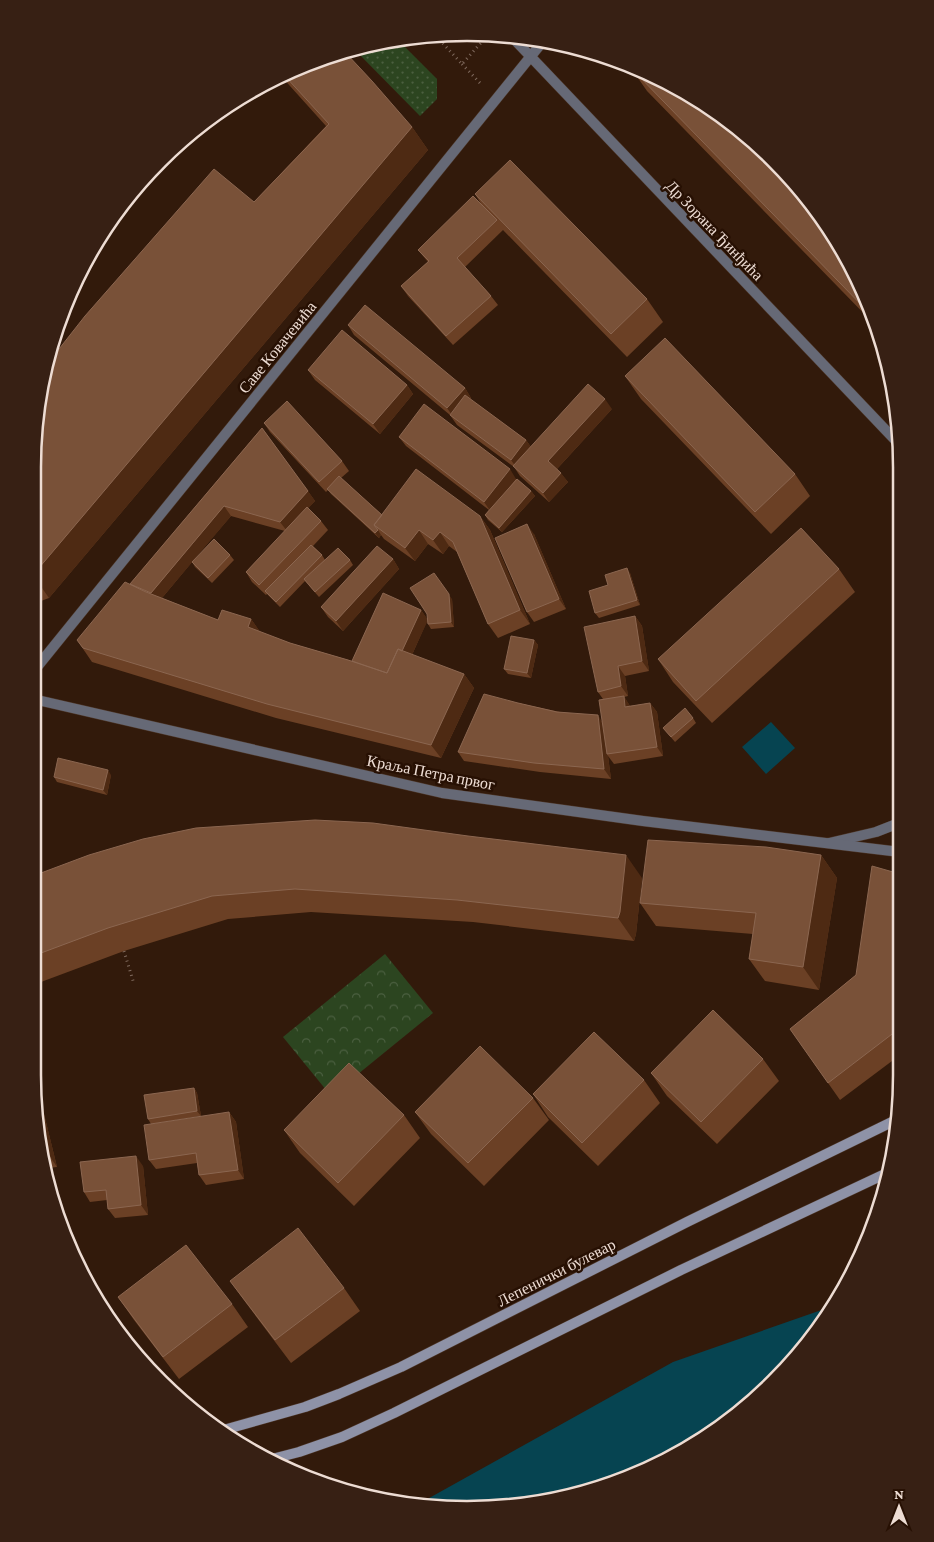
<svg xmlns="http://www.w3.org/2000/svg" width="934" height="1542" font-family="'Crimson Pro',serif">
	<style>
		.grass { fill: url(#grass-dots) }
		.park { fill: url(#park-crowns) }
		.pitch { fill: #2c4520 }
		.water { fill: #064451 }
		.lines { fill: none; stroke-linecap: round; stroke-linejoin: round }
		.service-casing { stroke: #4c3527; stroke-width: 11 }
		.tertiary-casing { stroke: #4c3527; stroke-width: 11 }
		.secondary-casing { stroke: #4c3527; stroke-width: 11 }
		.path { stroke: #806b5f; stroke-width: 3; stroke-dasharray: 1 4; stroke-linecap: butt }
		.service { stroke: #666976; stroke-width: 10 }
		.tertiary { stroke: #666976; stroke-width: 10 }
		.secondary { stroke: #8e92a7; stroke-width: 10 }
		.wall { fill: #6b4025 }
		.shaded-wall { fill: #4e2a13 }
		.building { fill: #795138; stroke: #8b6650 }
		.labels { text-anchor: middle; stroke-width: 5; stroke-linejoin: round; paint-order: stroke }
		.street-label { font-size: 16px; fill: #eddcd3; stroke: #271003 }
		.rim { fill: none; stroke: #eddcd3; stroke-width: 2.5 }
	</style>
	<defs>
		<pattern id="grass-dots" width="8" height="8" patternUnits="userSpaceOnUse" patternTransform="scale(1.25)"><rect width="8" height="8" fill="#2c4520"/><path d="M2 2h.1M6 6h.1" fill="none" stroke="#4b5f40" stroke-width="1.8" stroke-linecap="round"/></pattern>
		<pattern id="park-crowns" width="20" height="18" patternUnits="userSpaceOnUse" patternTransform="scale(1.25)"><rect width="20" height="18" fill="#2c4520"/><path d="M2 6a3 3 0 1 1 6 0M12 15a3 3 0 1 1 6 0" fill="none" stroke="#4b5f40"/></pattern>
	</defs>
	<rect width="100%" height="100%" fill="#321a0b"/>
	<path class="grass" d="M397 39 437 79V99L420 116 354 49 383 41Z"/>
	<path class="park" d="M385 954 433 1013 331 1096 283 1037Z"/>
	<path class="pitch" d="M132 194 136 197 100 238 106 225Z"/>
	<path class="water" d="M771 722 795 748 766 774 742 747Z
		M833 1306 828 1317 731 1420 606 1487 467 1509 422 1502 673 1362Z"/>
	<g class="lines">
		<g class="service-casing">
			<path id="service" d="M829 843 876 832 899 823"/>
		</g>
		<g class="tertiary-casing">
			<path id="tertiary" d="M512 37 898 443
				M33 672 544 40
				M33 699 442 793 643 821 900 852"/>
		</g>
		<g class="secondary-casing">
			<path id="secondary" d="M220 1431 305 1407 339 1394 401 1367 687 1222 898 1119
				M272 1459 299 1452 342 1437 394 1413 681 1270 887 1173"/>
		</g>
		<path class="path" d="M436 36 462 64 488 35
			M462 64 480 83
			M124 951 134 984"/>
		<use href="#service" class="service"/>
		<use href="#tertiary" class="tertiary"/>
		<use href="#secondary" class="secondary"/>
	</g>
	<path class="wall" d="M301 65 412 127 428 150 49 598 33 604V438L254 202 326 126 281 76Z
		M631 68 843 250 879 329 647 91Z
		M475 194 647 299 663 322 627 357 503 230 465 267 491 296 498 305 453 345 408 296 401 286 428 262 418 250 483 207Z
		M348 325 465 388 471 398 470 399 526 440 531 447 612 409 557 469 568 482 549 502 520 476 514 467 457 425 450 415 354 335Z
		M308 370 407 385 413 394 380 434 315 380Z
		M625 376 795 474 810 496 771 534 641 399Z
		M264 423 342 461 349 471 341 478 382 515 480 516 490 530 530 624 498 638 488 624 457 552 449 546 443 554 428 544 415 561 384 539 381 535 379 538 331 494 328 490 326 492 270 432Z
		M262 428 315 501 308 508 321 521 328 530 313 546 322 555 325 560H350L353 565 319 597 305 581 280 607 267 594 266 595 252 582 246 572 285 531 231 516 194 559 230 555 234 560 212 583 195 567 192 562 162 598 218 620 251 619 260 632 290 643 352 661 421 610 427 619 452 599 454 627 431 629 428 624 427 621 412 655 464 674 474 688 441 758 276 718 92 662 77 640 130 584Z
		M399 437 516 479 531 491 535 496 502 532 488 520 485 515 489 510 406 446Z
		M534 534 566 609 534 622 527 612Z
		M393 559 399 569 343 631 328 617 321 607Z
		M839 569 855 592 712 723 673 682 658 659Z
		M630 573 640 605 599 618 595 613 608 585Z
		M635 616 642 626 649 671 625 676 628 696 624 697 630 706 650 703 657 712 663 756 614 764 608 756 611 779 540 772 464 761 458 752 518 703 602 721 603 699 598 692Z
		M534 640 538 645 531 678 508 674 504 669Z
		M693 718 696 723 675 742 663 728Z
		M111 775 107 795 57 782 54 777Z
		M821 855 837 878 819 990 765 981 749 959 753 934 656 926 640 903Z
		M900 874V1055L840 1100 790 1029 856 975Z
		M33 876 642 878 636 934 634 941 473 922 311 912 228 919 124 951 33 985Z
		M763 1059 779 1081 717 1144 667 1096 651 1073Z
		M33 1069 57 1167 48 1168 32 1075Z
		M644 1080 660 1103 598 1166 548 1117 533 1094Z
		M194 1088 197 1093 201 1116 151 1124 148 1119Z
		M533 1098 549 1120 484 1186 431 1134 415 1112Z
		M229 1112 236 1122 244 1179 206 1185 199 1175 197 1163 156 1169 149 1160Z
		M404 1115 420 1138 354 1206 300 1153 284 1130Z
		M143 1166 148 1215 115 1218 108 1209 107 1200 90 1202 84 1192Z
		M230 1281 344 1288 360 1311 291 1363 246 1303Z
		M118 1297 232 1304 248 1327 179 1379 134 1320Z
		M117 1330 127 1343 122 1339Z"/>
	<path class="shaded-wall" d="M412 127 428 150 49 598 33 575Z
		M407 385 413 394 380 434 373 424Z
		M465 388 471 398 454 418 447 408Z
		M605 399 612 409 555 471 548 461Z
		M526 440 533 450 518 470 511 460Z
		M510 469 516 479 491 512 484 502Z
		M561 473 568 482 549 502 543 493Z
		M308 491 315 501 287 531 280 522Z
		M531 491 535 496 502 532 499 528Z
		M224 506 231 516 156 605 149 596Z
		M480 516 490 530 530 624 520 610Z
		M527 524 534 534 566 609 559 599Z
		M378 530 381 535 379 538 375 533Z
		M419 530 428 544 415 561 405 548Z
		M440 532 449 546 443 554 433 540Z
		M393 559 399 569 343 631 336 621Z
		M627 568 630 573 640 605 637 600Z
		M434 573 452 599 454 627 451 622Z
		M421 610 428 620 397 687 390 678Z
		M635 616 642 626 649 671 642 661Z
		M251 619 261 633 248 627Z
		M534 640 538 645 531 678 527 673Z
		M618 666 625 676 628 696 621 686Z
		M464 674 474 688 441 758 431 745Z
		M624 696 630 706 625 707Z
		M650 703 657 712 663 756 657 747Z
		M598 715 604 725 607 754 608 756 611 779 604 769Z
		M108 770 111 775 107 795 103 790Z
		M33 784 36 788 33 792Z
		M626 855 642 878 636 934 634 941 618 918Z
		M821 855 837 878 819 990 803 967Z
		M33 1069 57 1167 45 1149 32 1075Z
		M194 1088 197 1093 201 1116 197 1111Z
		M229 1112 236 1122 244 1179 238 1170Z
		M136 1156 143 1166 148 1215 141 1205Z"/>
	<path class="building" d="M345 52 372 81 412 127 33 575V438L48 363 85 316 214 169 254 202 329 124 284 75 301 65Z
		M634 66 709 106 774 160 843 250 874 318 631 68Z
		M510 160 647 299 611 334 475 194Z
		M473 196 497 220 457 258 491 296 446 336 401 286 429 261 418 250Z
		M365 305 465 388 447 408 348 325Z
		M342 330 407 385 373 424 308 370Z
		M665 338 795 474 755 512 625 376Z
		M588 384 605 399 548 461 561 473 543 493 513 466Z
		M465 395 526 440 511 460 450 415Z
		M287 401 342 461 319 482 264 423Z
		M424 404 510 469 484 502 399 437Z
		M262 428 308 491 280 522 224 506 151 593 130 584Z
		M416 469 480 516 520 610 488 624 453 542 440 532 433 540 419 530 405 548 374 525Z
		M339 476 382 515 374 525 378 530 375 533 327 489Z
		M517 479 531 491 499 528 485 515Z
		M307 507 321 521 259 585 246 572Z
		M527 524 559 599 527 612 495 538Z
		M801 528 839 569 696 701 658 659Z
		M214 539 230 555 208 578 192 562Z
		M311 545 322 555 276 602 265 591Z
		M377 546 393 559 336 621 321 607Z
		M338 548 350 560 315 592 304 579Z
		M627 568 637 600 595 613 589 591 608 585 605 575Z
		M434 573 449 594 451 622 428 624 427 614 410 588Z
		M125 582 146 592 218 620 222 610 251 619 248 627 290 643 348 660 387 673 398 649 464 674 431 745 267 704 83 648 77 640Z
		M383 593 421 610 402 651 398 649 387 673 352 661Z
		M635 616 642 661 618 666 621 686 598 692 584 627Z
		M511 636 534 640 527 673 504 669Z
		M484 694 518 703 557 712 598 715 604 769 534 763 458 752Z
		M624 696 625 707 650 703 657 747 607 754 599 700Z
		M685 708 693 718 671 737 663 728Z
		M58 758 108 770 103 790 54 777Z
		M315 820 373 823 468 836 626 855 620 912 618 918 457 900 295 889 212 896 108 928 33 956V876L89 855 143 839 196 828Z
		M648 840 766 847 821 855 803 967 749 959 756 913 640 903Z
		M872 866 900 874V1001L892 1008 900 1016V1028L828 1083 790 1029 856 975Z
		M713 1010 763 1059 701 1122 651 1073Z
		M594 1032 644 1080 582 1143 533 1094Z
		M480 1046 533 1098 468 1163 415 1112Z
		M349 1063 404 1115 338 1183 284 1130Z
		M194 1088 197 1111 148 1119 144 1095Z
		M229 1112 238 1170 199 1175 196 1153 149 1160 144 1125Z
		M136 1156 141 1205 108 1209 106 1190 84 1192 80 1162Z
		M298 1228 344 1288 275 1340 230 1281Z
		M186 1245 232 1304 163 1357 118 1297Z"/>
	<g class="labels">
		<g class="street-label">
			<text transform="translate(715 230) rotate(46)" y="6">Др Зорана Ђинђића</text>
			<text transform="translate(277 347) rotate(-51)" y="6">Саве Ковачевића</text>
			<text transform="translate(431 772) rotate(11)" y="6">Краља Петра првог</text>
			<text transform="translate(556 1272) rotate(-27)" y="6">Лепенички булевар</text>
		</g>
	</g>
	<path d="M0 0H934V1542H0ZM467 41H467A426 426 0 0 1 893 467V1075A426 426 0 0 1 467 1501H467A426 426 0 0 1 41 1075V467A426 426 0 0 1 467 41Z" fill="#372014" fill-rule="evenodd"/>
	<path class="rim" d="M467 41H467A426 426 0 0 1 893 467V1075A426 426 0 0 1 467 1501H467A426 426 0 0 1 41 1075V467A426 426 0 0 1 467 41Z"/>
	<g transform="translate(899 1507)" stroke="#271003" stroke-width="4" paint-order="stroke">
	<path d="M0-4L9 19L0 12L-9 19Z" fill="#eddcd3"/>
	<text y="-8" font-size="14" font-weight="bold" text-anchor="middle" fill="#eddcd3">N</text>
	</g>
</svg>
